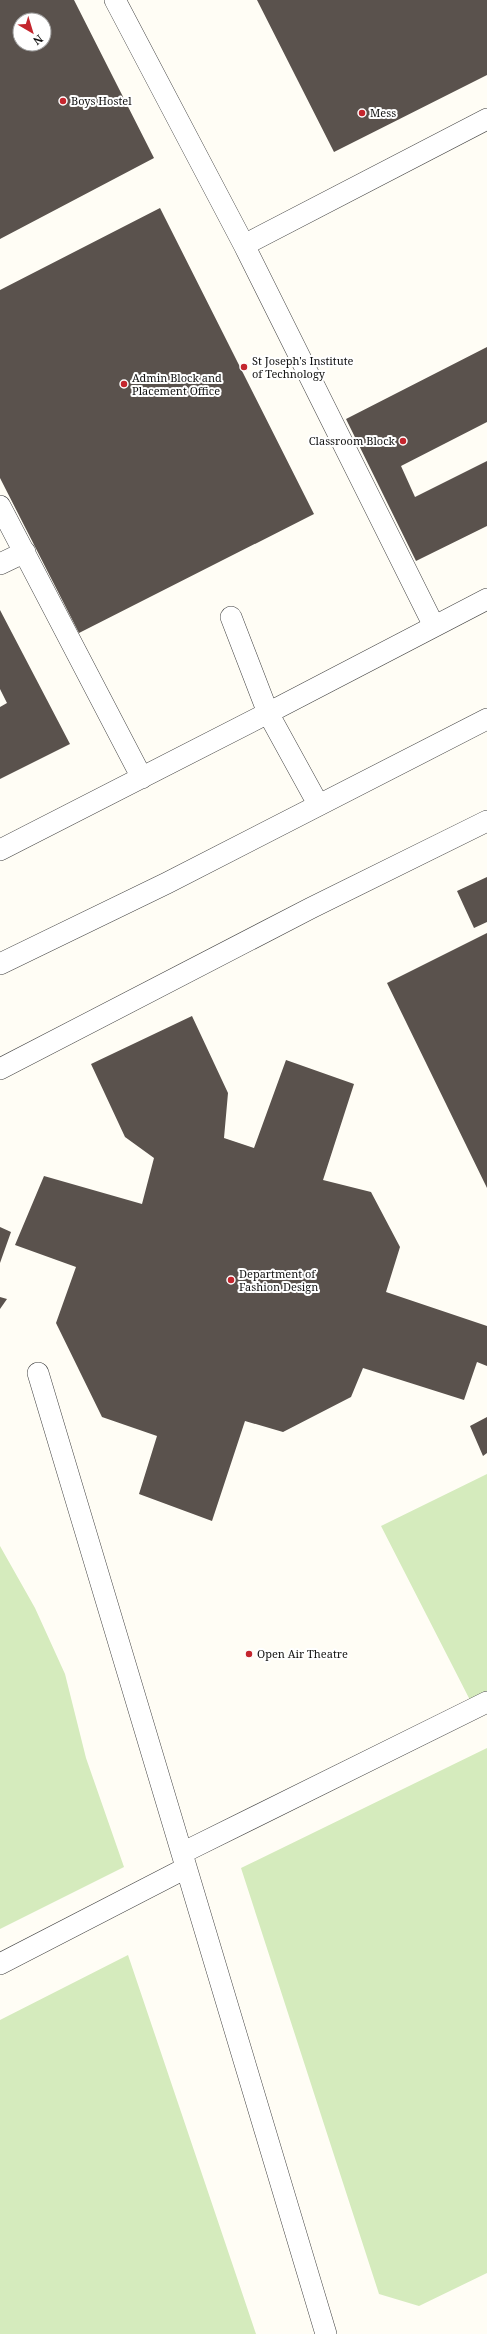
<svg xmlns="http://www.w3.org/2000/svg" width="487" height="2334" font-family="'Noto Serif',serif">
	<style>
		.green { fill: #d5ebbd }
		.building { fill: #5a524d; fill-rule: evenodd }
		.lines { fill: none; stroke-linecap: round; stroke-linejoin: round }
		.service-casing { stroke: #444; stroke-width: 22 }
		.service { stroke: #fff; stroke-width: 21 }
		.poi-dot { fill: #c4262e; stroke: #fff; stroke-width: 1.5 }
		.labels { text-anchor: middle; stroke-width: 4; stroke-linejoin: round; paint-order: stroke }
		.poi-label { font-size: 11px; fill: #111; stroke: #fff; text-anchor: start }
	</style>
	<rect width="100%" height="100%" fill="#fffdf5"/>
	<path class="green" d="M487 1474V1696L472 1704 381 1526Z
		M0 1546 35 1608 65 1674 86 1758 124 1867 0 1929Z
		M487 1748V2273L419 2306 379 2294 241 1868Z
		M128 1955 256 2334H0V2020Z"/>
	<path class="building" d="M0 0H74L154 158 0 239ZM20 20H44V44H20Z
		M257 0H487V75L334 152Z
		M160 208 314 514 79 633 0 478V290Z
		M487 347V422L401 466 415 497 487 461V526L416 561 346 419Z
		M0 610 70 744 0 779V707L7 703 0 689Z
		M487 877V922L474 928 457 891Z
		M487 933V1188L387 983Z
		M192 1016 228 1093 224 1138 254 1148 286 1060 354 1084 323 1180 371 1192 400 1247 386 1292 487 1326V1366L477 1362 464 1400 363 1368 351 1397 283 1432 245 1421 212 1521 139 1494 157 1436 102 1417 56 1323 76 1267 15 1245 44 1176 142 1204 154 1158 125 1137 91 1064Z
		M0 1227 11 1232 0 1263Z
		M0 1297 7 1299 0 1309Z
		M487 1417V1453L483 1456 470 1426Z"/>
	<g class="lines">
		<g class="service-casing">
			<path id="service" d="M115 0 244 245 434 626
				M244 245 487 119
				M0 506 142 778
				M0 564 25 552
				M231 617 268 713 318 804
				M0 850 268 713 487 599
				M0 964 167 883 487 719
				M0 1069 311 908 487 821
				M38 1373 326 2334
				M182 1853 487 1702
				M0 1964 186 1868"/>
		</g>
		<use href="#service" class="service"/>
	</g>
	<g class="poi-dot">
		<circle cx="63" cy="101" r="4"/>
		<circle cx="362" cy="113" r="4"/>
		<circle cx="244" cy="367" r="4"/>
		<circle cx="124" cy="384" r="4"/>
		<circle cx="403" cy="441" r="4"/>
		<circle cx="231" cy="1280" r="4"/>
		<circle cx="249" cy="1654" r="4"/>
	</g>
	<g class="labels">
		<g class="poi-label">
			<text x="71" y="105">Boys Hostel</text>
			<text x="370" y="117">Mess</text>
			<text x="252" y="365">St Joseph's Institute<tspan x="252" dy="13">of Technology</tspan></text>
			<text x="132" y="382">Admin Block and<tspan x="132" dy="13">Placement Office</tspan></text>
			<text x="395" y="445" text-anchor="end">Classroom Block</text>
			<text x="239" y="1278">Department of<tspan x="239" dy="13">Fashion Design</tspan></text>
			<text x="257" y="1658">Open Air Theatre</text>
		</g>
	</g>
	<g transform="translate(32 32) rotate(142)"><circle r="19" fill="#ffffff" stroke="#a0a0a0"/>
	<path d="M0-3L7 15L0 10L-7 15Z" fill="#c4262e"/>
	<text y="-6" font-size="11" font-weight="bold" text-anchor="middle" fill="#111111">N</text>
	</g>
</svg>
